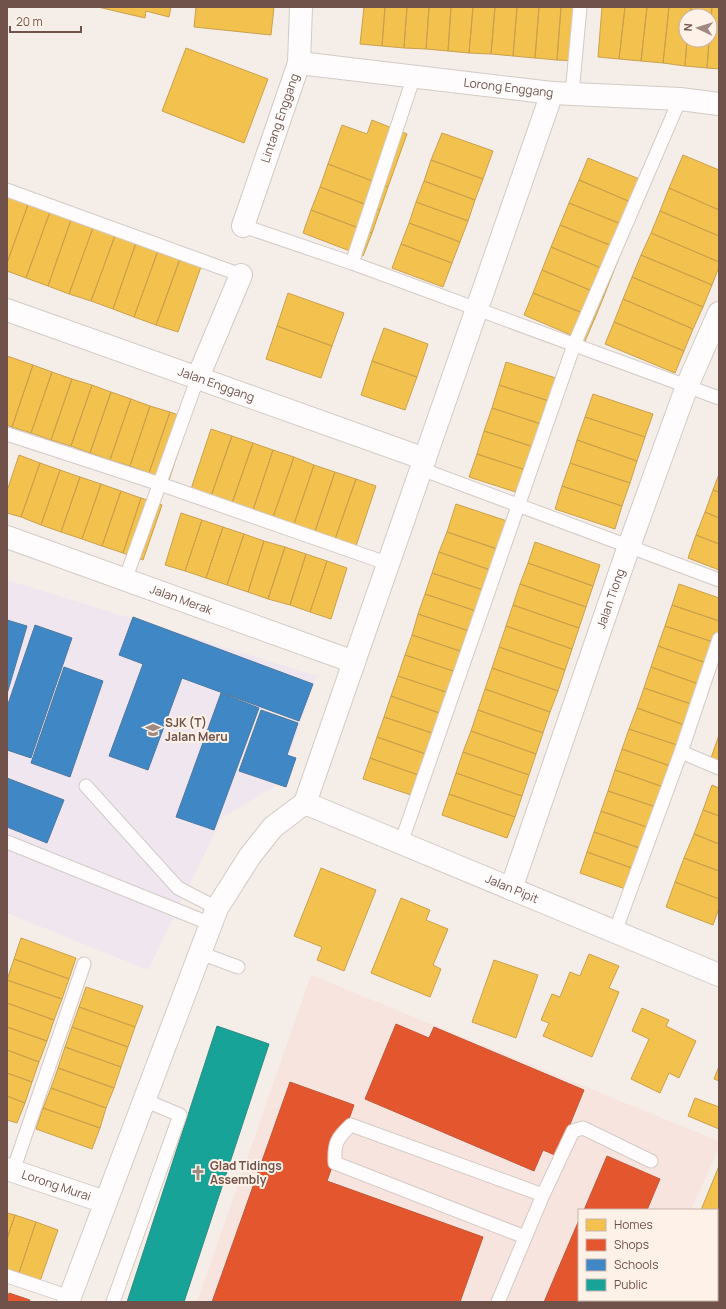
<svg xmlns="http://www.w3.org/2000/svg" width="726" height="1309" font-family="Manrope,sans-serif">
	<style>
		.commercial { fill: #f8e4df }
		.education { fill: #efe6f0 }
		.homes { fill: #f2c14e; stroke: #cba04d }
		.shops { fill: #e4572e; stroke: #c25636 }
		.schools { fill: #3f88c5; stroke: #4e78a0 }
		.public { fill: #17a398; stroke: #328b81 }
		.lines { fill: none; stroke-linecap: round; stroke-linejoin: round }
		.service-casing { stroke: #d4cac5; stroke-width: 15 }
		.minor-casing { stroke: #d4cac5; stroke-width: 24 }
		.service { stroke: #fefcfc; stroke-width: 13 }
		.minor { stroke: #fefcfc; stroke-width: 22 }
		.labels { text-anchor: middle; stroke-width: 4; stroke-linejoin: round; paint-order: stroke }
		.street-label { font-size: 12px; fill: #71524a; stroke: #fef2e8 }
		.poi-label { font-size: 12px; font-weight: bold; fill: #71524a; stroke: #fef2e8; text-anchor: start }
	</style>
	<rect width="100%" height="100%" fill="#f5eee8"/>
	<path class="commercial" d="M311 975 719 1141V1148L691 1210H579V1300H651L650 1302H197Z"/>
	<path class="education" d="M7 580 317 676 280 783 222 818 148 970 7 913Z"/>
	<path class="homes" d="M98 7H171L169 17 146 11 145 18Z
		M196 7H274L271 35 194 27Z
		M364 7H385L382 46 360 44Z
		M385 7H407L404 48 382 46Z
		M407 7H429L426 49 404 48Z
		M429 7H451L448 51 426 49Z
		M451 7H473L469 53 448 51Z
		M473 7H495L491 54 469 53Z
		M495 7H517L513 56 491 54Z
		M517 7H539L535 58 513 56Z
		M539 7H561L557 60 535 58Z
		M561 7H583L578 61 557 60Z
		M602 7H625L619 59 598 57Z
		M625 7H647L641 61 619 59Z
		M647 7H669L663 63 641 61Z
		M669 7H691L690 16H686V40H687L685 66 663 63Z
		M691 7H712L710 34V16H690Z
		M712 7H719V69L707 68Z
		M687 40H709L707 68 685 66Z
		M186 48 268 79 244 143 162 111Z
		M372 120 407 134 388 187 328 164 342 125 367 134Z
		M442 133 493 151 483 179 431 160Z
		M683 155 719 170V210L669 188Z
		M588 158 649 183 640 206 579 180Z
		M431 160 483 179 475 200 424 181Z
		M328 164 388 187 380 210 320 187Z
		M579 180 640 206 631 228 569 203Z
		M424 181 475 200 468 221 416 202Z
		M320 187 380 210 372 233 311 210Z
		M669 188 719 210V236L660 211Z
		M7 194 29 202 7 263Z
		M29 202 51 209 26 278 7 271V263Z
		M416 202 468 221 460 242 409 223Z
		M569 203 631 228 622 250 560 225Z
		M51 209 72 217 48 286 26 278Z
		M311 210 372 233 363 256 303 233Z
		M660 211 719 236V262L651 233Z
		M72 217 94 225 69 294 48 286Z
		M409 223 460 242 452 263 401 244Z
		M94 225 116 233 91 301 69 294Z
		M560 225 622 250 613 273 551 247Z
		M116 233 137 240 113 309 91 301Z
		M651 233 719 262V267L712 285 641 255Z
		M137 240 159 248 134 317 113 309Z
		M401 244 452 263 443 287 392 268Z
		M551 247 613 273 604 296 542 270Z
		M159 248 181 256 156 325 134 317Z
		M641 255 712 285 703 307 632 277Z
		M181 256 202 264 178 332 156 325Z
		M542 270 604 296 595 318 533 293Z
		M632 277 703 307 693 329 623 299Z
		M288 293 344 313 332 346 277 326Z
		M533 293 595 318 585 341 524 315Z
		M623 299 693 329 684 351 614 322Z
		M614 322 684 351 675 373 605 344Z
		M277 326 332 346 321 378 266 359Z
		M384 328 428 344 417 377 372 361Z
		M7 356 33 365 12 427 7 425Z
		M372 361 417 377 405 410 361 395Z
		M506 362 559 379 552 402 499 385Z
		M33 365 52 372 31 433 12 427Z
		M52 372 72 379 51 440 31 433Z
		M72 379 92 385 71 446 51 440Z
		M92 385 111 392 90 453 71 446Z
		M499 385 552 402 544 425 492 408Z
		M111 392 131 399 110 460 90 453Z
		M593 394 653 414 645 437 585 417Z
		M131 399 150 406 130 466 110 460Z
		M150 406 170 412 149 473 130 466Z
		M492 408 544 425 537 448 484 431Z
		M170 412 189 419 169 480 149 473Z
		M585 417 645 437 637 461 577 440Z
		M211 429 232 436 210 499 190 492Z
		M484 431 537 448 529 471 477 454Z
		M232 436 253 443 231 506 210 499Z
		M577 440 637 461 630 483 570 463Z
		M253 443 273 450 252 513 231 506Z
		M273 450 294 457 272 520 252 513Z
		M477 454 529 471 522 494 469 477Z
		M19 455 40 463 21 517 7 513V491Z
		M294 457 314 465 293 527 272 520Z
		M40 463 60 470 41 525 21 517Z
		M570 463 630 483 622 506 562 486Z
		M314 465 335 472 314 534 293 527Z
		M60 470 80 477 61 532 41 525Z
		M335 472 356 479 334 542 314 534Z
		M719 474V492L713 490Z
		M80 477 101 484 82 539 61 532Z
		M356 479 376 486 355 549 334 542Z
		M101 484 121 491 102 546 82 539Z
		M562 486 622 506 615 529 555 509Z
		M713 490 719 492V518L705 512Z
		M121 491 141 498 123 553 102 546Z
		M141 498 162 505 143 560 123 553Z
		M456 504 513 523 503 551 447 532Z
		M705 512 719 518V544L696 535Z
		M181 513 202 520 185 571 165 565Z
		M202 520 223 527 206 578 185 571Z
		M223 527 244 534 227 585 206 578Z
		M447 532 503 551 496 572 439 552Z
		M244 534 264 541 248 592 227 585Z
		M696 535 719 544V570L688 558Z
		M264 541 285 547 268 599 248 592Z
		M535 542 600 565 593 586 528 563Z
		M285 547 306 554 290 605 268 599Z
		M439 552 496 572 489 592 432 573Z
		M306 554 327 561 310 612 290 605Z
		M327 561 347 568 331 619 310 612Z
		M528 563 593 586 586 607 520 584Z
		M432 573 489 592 482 613 425 594Z
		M520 584 586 607 579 628 513 605Z
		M679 584 719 598V621L672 605Z
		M425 594 482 613 475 633 418 614Z
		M513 605 579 628 572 649 506 626Z
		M672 605 719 621V644L665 626Z
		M418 614 475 633 469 654 412 635Z
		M506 626 572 649 565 670 499 647Z
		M665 626 719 644 712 665 658 646Z
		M412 635 469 654 462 674 405 655Z
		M658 646 712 665 704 686 651 667Z
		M499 647 565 670 558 691 492 668Z
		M405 655 462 674 455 695 398 676Z
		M651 667 704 686 697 706 644 688Z
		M492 668 558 691 550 712 485 689Z
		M398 676 455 695 448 716 391 696Z
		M644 688 697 706 690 727 637 708Z
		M485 689 550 712 543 733 478 710Z
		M391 696 448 716 441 736 384 717Z
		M637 708 690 727 683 747 629 729Z
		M478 710 543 733 536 754 471 731Z
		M384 717 441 736 434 757 377 737Z
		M629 729 683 747 676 768 622 749Z
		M471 731 536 754 529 775 463 752Z
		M719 735V761L711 758Z
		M377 737 434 757 427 778 370 758Z
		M622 749 676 768 669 789 615 770Z
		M463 752 529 775 522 796 456 773Z
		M370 758 427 778 420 798 363 779Z
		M615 770 669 789 662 809 608 791Z
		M456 773 522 796 515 817 449 794Z
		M712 785 719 788V816L703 810Z
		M608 791 662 809 655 830 601 811Z
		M449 794 515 817 507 838 442 815Z
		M703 810 719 816V844L694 834Z
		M601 811 655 830 648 851 594 832Z
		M594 832 648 851 640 871 587 852Z
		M694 834 719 844V871L684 858Z
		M587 852 640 871 634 892 580 873Z
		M684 858 719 871V899L675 882Z
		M321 868 376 890 344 971 317 960 322 947 294 936Z
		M675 882 719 899V908L713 925 666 907Z
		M401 898 430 910 426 920 448 929 433 965 441 969 430 997 371 973Z
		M21 938 76 958 69 979 14 959Z
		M589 954 619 966 609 988 619 992 592 1057 543 1036 549 1023 541 1020 552 994 560 997 570 972 580 976Z
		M14 959 69 979 62 999 7 980Z
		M494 960 538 975 516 1038 472 1022Z
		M7 980 62 999 54 1020 7 1003Z
		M86 987 143 1006 135 1027 79 1007Z
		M7 1003 54 1020 47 1041 7 1027Z
		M79 1007 135 1027 128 1047 72 1027Z
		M642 1008 669 1020 666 1026 696 1041 679 1078 669 1073 660 1093 631 1079 649 1039 632 1031Z
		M7 1027 47 1041 39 1062 7 1050Z
		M72 1027 128 1047 121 1067 65 1047Z
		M65 1047 121 1067 114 1088 58 1068Z
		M7 1050 39 1062 32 1082 7 1073Z
		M719 1066V1081L714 1079Z
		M58 1068 114 1088 106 1108 51 1088Z
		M7 1073 32 1082 25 1103 7 1096Z
		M51 1088 106 1108 100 1128 43 1108Z
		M7 1096 25 1103 17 1123 7 1120Z
		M695 1098 719 1107V1129L688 1116Z
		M43 1108 100 1128 92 1149 36 1129Z
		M719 1166V1222H717V1210H701Z
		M7 1213 15 1215 7 1239Z
		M15 1215 36 1222 18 1276 7 1273V1239Z
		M36 1222 58 1230 39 1284 18 1276Z"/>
	<path class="shops" d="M396 1024 429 1038 434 1027 584 1090 557 1156 543 1150 534 1171 365 1099Z
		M290 1082 354 1105 327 1181 483 1237 460 1302H212Z
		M607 1156 660 1179 647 1210H584Z
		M579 1220V1300H608V1302H544Z
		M9 1293 30 1300 29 1302H7Z"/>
	<path class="schools" d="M133 617 313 684 299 721 182 678 148 770 109 756 143 664 119 655Z
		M7 620 27 626 7 694Z
		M35 625 72 638 31 758 7 750V707Z
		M64 667 103 681 70 777 31 763Z
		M221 693 259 708 214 830 176 817Z
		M261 710 298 723 287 755 296 758 286 787 239 771Z
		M7 778 64 800 47 843 7 827Z"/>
	<path class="public" d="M217 1026 269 1044 184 1302H127Z"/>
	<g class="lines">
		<g class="service-casing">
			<path id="service" d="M572 94 580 7
				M7 190 241 275
				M243 226 352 263 719 398
				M352 263 414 76
				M7 434 160 484 389 564
				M421 469 719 580
				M125 580 198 377
				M681 752 719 768
				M86 786 178 888 217 908
				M7 842 211 924
				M401 843 574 345 680 99
				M615 932 681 752 719 639
				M200 953 238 967
				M13 1171 84 964
				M525 1237 335 1163C334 1143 337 1138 351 1125L543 1195
				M7 1276 70 1297
				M113 1302 180 1115 144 1100
				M498 1302 543 1195 573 1131 583 1128 651 1161"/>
		</g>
		<g class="minor-casing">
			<g id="minor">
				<path id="s1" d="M299 63 552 93 680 99 719 104"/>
				<path id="s2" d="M243 226 299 63 301 7"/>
				<path id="s3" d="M7 310 425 459"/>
				<path d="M198 377 241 275"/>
				<path id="s4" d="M7 537 354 662"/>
				<path id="s5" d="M305 803 719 975"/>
				<path id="s6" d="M511 889 629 546 687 386 719 313"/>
				<path id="s7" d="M7 1169 105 1202"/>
				<path d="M717 1262 719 1263"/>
				<path d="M68 1302 217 908 250 856 273 827 305 803 552 93"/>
				<path d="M667 1302 668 1300"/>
			</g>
		</g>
		<use href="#service" class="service"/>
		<use href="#minor" class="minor"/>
	</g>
	<defs>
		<g id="school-bare" transform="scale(1.2)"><path d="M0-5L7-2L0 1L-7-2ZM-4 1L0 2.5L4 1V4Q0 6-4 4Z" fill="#9f8981" stroke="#fef2e8" stroke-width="2.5" paint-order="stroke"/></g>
		<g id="church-bare" transform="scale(1.2)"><path d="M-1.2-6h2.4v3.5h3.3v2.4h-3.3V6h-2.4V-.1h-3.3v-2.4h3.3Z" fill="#9f8981" stroke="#fef2e8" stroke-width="2.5" paint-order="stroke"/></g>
	</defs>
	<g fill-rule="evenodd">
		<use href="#school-bare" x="153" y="730"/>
		<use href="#church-bare" x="198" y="1173"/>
	</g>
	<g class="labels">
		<g class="street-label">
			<text dy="4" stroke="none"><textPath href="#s1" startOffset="211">Lorong Enggang</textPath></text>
			<text dy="4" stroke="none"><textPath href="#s2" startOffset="114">Lintang Enggang</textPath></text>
			<text dy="4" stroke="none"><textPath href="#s3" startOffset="222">Jalan Enggang</textPath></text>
			<text dy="4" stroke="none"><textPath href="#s6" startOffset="307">Jalan Tiong</textPath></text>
			<text dy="4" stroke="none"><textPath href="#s4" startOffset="185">Jalan Merak</textPath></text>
			<text dy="4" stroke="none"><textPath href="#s5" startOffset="224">Jalan Pipit</textPath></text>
			<text dy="4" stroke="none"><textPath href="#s7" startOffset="52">Lorong Murai</textPath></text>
		</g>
		<g class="poi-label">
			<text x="165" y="727">SJK (T)<tspan x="165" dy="14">Jalan Meru</tspan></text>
			<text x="210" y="1170">Glad Tidings<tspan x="210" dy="14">Assembly</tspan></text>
		</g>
	</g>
	<rect width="726" height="1309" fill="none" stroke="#71524a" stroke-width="16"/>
	<rect x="578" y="1209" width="140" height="92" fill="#fef2e8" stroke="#c6b2a9"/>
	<rect x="586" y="1219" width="20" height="12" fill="#f2c14e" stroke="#c6b2a9"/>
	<text x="614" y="1229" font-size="12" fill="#71524a">Homes</text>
	<rect x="586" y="1239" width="20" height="12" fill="#e4572e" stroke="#c6b2a9"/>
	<text x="614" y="1249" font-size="12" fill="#71524a">Shops</text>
	<rect x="586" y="1259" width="20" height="12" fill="#3f88c5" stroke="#c6b2a9"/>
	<text x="614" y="1269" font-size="12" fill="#71524a">Schools</text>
	<rect x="586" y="1279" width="20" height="12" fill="#17a398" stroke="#c6b2a9"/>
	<text x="614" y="1289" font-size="12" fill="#71524a">Public</text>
	<g transform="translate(698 28) rotate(274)"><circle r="19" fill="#fef2e8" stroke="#c6b2a9"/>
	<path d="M0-3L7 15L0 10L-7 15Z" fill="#9f8981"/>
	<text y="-6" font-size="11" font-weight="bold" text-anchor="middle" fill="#71524a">N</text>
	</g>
	<path d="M10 26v6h71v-6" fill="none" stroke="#71524a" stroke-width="2"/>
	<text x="16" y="26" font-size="12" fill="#71524a" stroke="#fef2e8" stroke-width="3" paint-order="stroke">20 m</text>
</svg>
